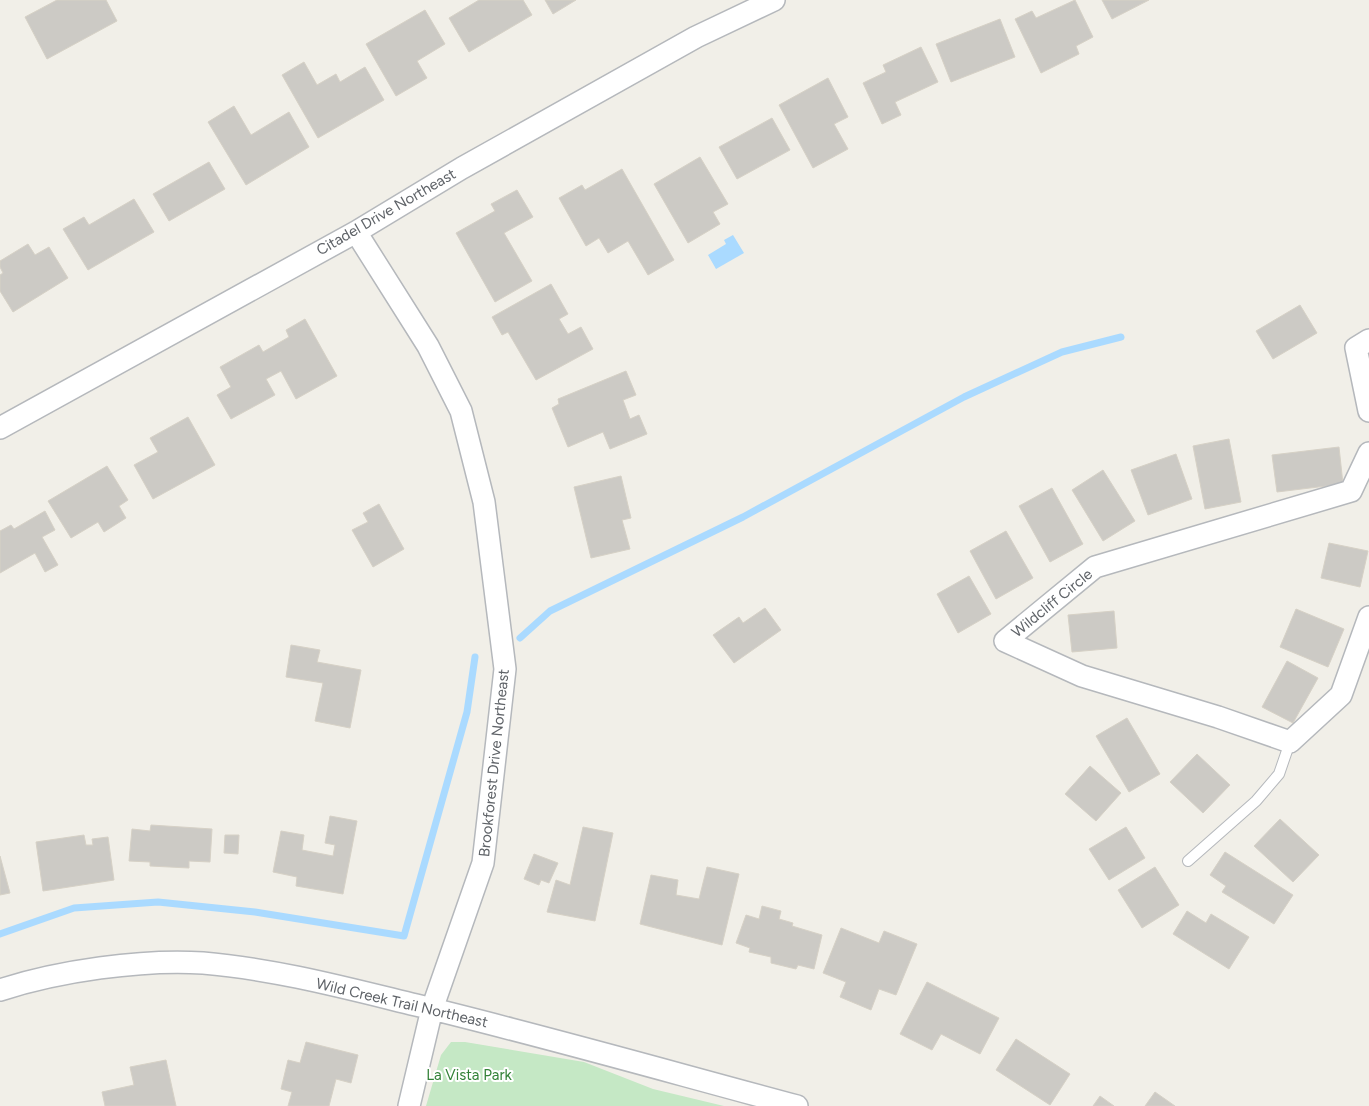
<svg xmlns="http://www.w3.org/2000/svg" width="1369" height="1106" font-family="Figtree,sans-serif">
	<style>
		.green { fill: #c5e8c5 }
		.water { fill: #aadaff }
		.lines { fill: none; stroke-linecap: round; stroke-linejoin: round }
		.stream { stroke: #aadaff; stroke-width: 7 }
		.building { fill: #cccac5; stroke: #d6d1c6 }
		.service-casing { stroke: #b5b8bc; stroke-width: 12 }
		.minor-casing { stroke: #b5b8bc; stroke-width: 24 }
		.service { stroke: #fff; stroke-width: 10 }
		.minor { stroke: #fff; stroke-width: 21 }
		.labels { text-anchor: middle; stroke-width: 4; stroke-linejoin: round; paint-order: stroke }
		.street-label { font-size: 15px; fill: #5f6368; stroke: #fff }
		.park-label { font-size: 15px; fill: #348238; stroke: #fff }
	</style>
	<rect width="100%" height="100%" fill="#f1efe8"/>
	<path class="green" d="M451 1042H465L584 1062 653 1089 724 1106H426L441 1055Z"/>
	<path class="water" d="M733 235 744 253 716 269 708 255 726 244 724 240Z"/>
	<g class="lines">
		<path class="stream" d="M520 638 550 611 743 517 964 397 1062 352 1121 337
			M0 934 74 908 158 902 255 912 404 936 467 712 475 657"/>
	</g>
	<path class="building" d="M57 0H106L117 21 47 59 25 17Z
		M479 0H523L532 15 469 52 449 18Z
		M545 0H576L553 14Z
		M1075 0 1093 37 1076 46 1079 54 1041 73 1015 19 1032 11 1036 18Z
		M1102 0H1149L1112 19Z
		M425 10 445 44 417 61 427 78 396 96 366 44Z
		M1000 19 1015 57 951 82 936 44Z
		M921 47 938 82 895 102 901 115 882 124 863 83 886 72 883 65Z
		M304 62 317 85 336 74 340 82 365 67 384 100 318 138 282 75Z
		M828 78 848 117 834 124 848 149 813 168 779 105Z
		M234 106 251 135 289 112 309 147 246 185 208 122Z
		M772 118 790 150 737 179 719 147Z
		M700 157 728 204 713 212 720 224 688 243 654 184Z
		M209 162 225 189 169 221 153 194Z
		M622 169 674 260 648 275 628 241 608 253 599 238 586 246 559 198 582 185 585 190Z
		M517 190 533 217 504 233 532 281 495 302 456 233 495 211 491 204Z
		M134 199 154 232 88 270 63 229 84 217 89 225Z
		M28 244 35 255 49 247 68 278 13 312 0 291V275L3 273 0 267V261Z
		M551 284 568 314 559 319 568 334 581 327 593 349 536 380 508 332 502 335 492 317Z
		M1300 305 1317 333 1273 359 1256 331Z
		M305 319 337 376 296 399 281 371 266 379 275 395 231 419 217 395 231 387 220 367 259 345 263 352 289 337 286 330Z
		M626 371 636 395 623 400 630 419 639 415 647 434 610 449 603 432 568 447 552 408 559 404 558 399Z
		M188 417 215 465 153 499 134 465 158 452 150 438Z
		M1229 439 1241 502 1205 509 1193 446Z
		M1339 447 1343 484 1277 492 1272 455Z
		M1176 454 1192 499 1148 515 1131 470Z
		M107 466 128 500 119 506 126 518 104 532 98 522 71 538 48 501Z
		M1103 470 1135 521 1103 541 1072 490Z
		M621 476 631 518 622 520 630 549 591 558 574 487Z
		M1052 488 1083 544 1050 562 1019 506Z
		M379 504 404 549 373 567 352 530 368 522 363 513Z
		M45 511 55 530 42 537 58 565 45 572 35 553 0 573V531L11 525 14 529Z
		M1006 531 1033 578 996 599 970 551Z
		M1329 543 1368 551 1360 587 1321 578Z
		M969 576 991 614 958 633 937 594Z
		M765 608 781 630 734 663 713 635 739 617 743 623Z
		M1296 609 1344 629 1328 667 1280 647Z
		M1114 611 1117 648 1072 652 1068 615Z
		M291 645 320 650 317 662 361 670 350 728 315 721 323 683 286 677Z
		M1287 661 1318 678 1293 723 1262 707Z
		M1127 718 1160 774 1129 792 1096 736Z
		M1197 754 1230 785 1203 813 1170 782Z
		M1090 766 1121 793 1096 821 1065 794Z
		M330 816 357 821 343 894 296 886 297 877 273 872 281 831 304 835 302 850 333 856 335 845 325 843Z
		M1280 819 1319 855 1293 882 1254 846Z
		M151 825 212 829 210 862 189 861V868L150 866V862L129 861 132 829 150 831Z
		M583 827 613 833 595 921 547 912 556 880 570 885Z
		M1126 827 1145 858 1109 880 1089 849Z
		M84 835 86 845H93L92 839 108 837 114 880 43 891 36 842Z
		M225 835H239L238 854 224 853Z
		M1225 852 1293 895 1274 924 1222 892 1226 886 1210 875Z
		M534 854 558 863 549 883 541 880 539 885 524 879Z
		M0 856 10 893 0 895Z
		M707 867 739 874 722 945 640 924 651 875 678 880 676 895 699 899Z
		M1155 867 1179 905 1142 928 1118 890Z
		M762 906 781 911 779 919 793 923 792 926 822 935 814 969 798 965 796 969 771 963V957L749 952 750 948 736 943 746 915 759 919Z
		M1187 911 1206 923 1211 914 1249 937 1229 969 1173 934Z
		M841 928 879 943 884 931 917 944 896 995 879 989 871 1010 840 997 846 982 823 973Z
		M927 982 999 1018 980 1054 941 1034 932 1050 900 1034Z
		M1016 1039 1070 1074 1050 1105 996 1070Z
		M306 1042 358 1055 351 1083 336 1079 329 1106H288L292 1092 281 1089 288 1060 300 1063Z
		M166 1060 176 1106H105L102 1092 134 1085 130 1067Z
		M1155 1092 1175 1106H1145Z
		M1100 1096 1114 1106H1093Z"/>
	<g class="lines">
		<g class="service-casing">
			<path id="service" d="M1188 861 1256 801 1279 774 1290 742"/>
		</g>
		<g class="minor-casing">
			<path id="minor" d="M356 232 428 346 461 411 484 502 505 669 483 863 432 1009 409 1106
				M1369 340 1356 348 1369 411
				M0 428 356 232 462 168 696 37 774 0
				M1369 453 1351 491 1095 567 1005 641 1082 676 1218 717 1290 742 1341 695 1369 617
				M0 990C58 971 142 959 203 963 275 969 346 988 416 1005 544 1036 670 1072 797 1106"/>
		</g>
		<use href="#service" class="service"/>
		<use href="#minor" class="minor"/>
	</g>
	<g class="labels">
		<g class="street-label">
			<text transform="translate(386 212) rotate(-30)" y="5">Citadel Drive Northeast</text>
			<text transform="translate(1052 603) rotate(-39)" y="5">Wildcliff Circle</text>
			<text transform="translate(494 763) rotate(-84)" y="5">Brookforest Drive Northeast</text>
			<text transform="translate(402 1003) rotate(13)" y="5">Wild Creek Trail Northeast</text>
		</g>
		<g class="park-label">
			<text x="469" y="1080">La Vista Park</text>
		</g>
	</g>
</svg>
